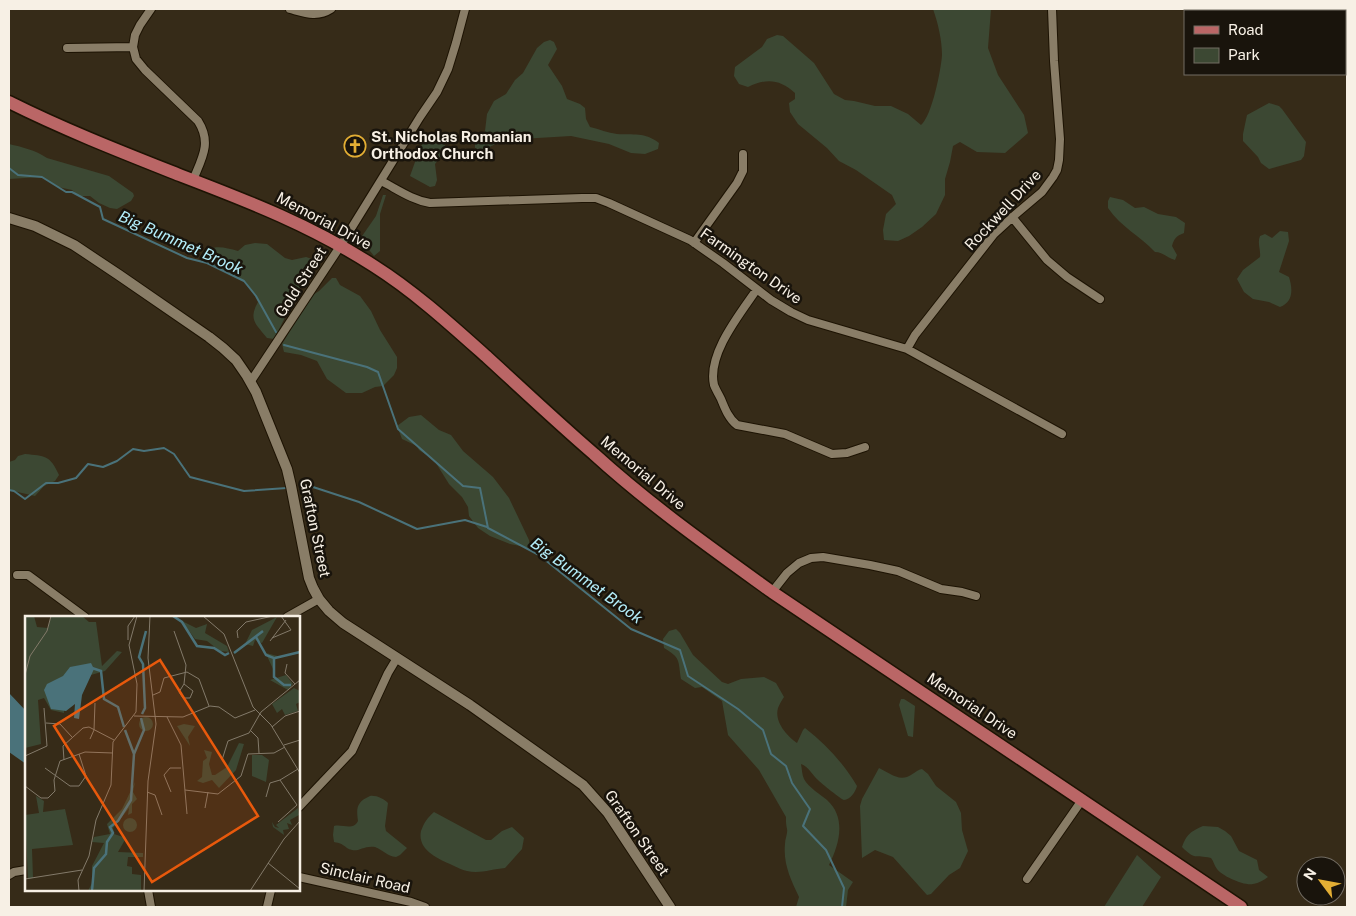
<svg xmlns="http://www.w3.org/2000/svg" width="1356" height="916" font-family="'Public Sans',sans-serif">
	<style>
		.green { fill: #3c4833 }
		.water { fill: #4a727a }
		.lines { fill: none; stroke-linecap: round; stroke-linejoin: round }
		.stream { stroke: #4a727a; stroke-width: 2 }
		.minor-casing { stroke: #1d1303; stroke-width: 10 }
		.tertiary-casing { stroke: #1d1303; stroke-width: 12 }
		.primary-casing { stroke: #1d1303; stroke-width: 15 }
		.minor { stroke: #897d67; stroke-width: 8 }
		.tertiary { stroke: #897d67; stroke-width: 10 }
		.primary { stroke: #ba6666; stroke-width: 12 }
		.labels { text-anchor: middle; stroke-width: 5; stroke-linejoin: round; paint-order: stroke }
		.poi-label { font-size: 15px; font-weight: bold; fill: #f7f0e5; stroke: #19140c; text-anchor: start }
		.street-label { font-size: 15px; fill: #f7f0e5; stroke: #19140c }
		.water-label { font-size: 16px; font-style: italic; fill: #b4eefa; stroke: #19140c }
		.inset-river { fill: none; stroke: #4a727a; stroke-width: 2.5 }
		.inset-road { fill: none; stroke: #837a6a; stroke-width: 1 }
		.view { fill: #e8590c; fill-opacity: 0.15; stroke: #e8590c; stroke-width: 2.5 }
		.inset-edge { fill: none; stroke: #f7f0e5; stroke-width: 2.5 }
	</style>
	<rect width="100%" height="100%" fill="#362b18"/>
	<path class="green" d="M933 9H991L988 48 998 75 1024 115 1028 133 1005 153 977 152 960 142 953 146 950 162 945 179V195L936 214 922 227 909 236 898 241 884 240 883 230 886 214 896 204 892 195 856 170 839 161 827 148 798 124 790 112 789 103 795 99V93C780 79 766 78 748 87L739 84 734 76 735 67 762 47 767 39 777 35 783 36 814 63 834 94 845 100 854 101 875 106H891L908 114 921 125C932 116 941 70 942 55 942 40 938 23 933 9Z
		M550 40 554 42 557 49 548 65 562 86 567 99 580 104 585 108 586 119 590 127C599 129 608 133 617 134 633 135 645 132 659 143L658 149 645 154 631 153 609 144 571 136 504 140 481 151 475 148V143L485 131 487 114 494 101 506 94 515 80 523 73 537 48 544 42Z
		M1269 103 1279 106 1282 109 1306 142 1304 156 1301 160 1269 169 1261 163 1258 157 1243 141V134L1247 115Z
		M432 139 445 145 446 150 435 164 437 180 435 186 430 187 410 176 420 148 424 141Z
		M9 144C22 147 35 150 47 158L109 176 133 193 134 196 131 201 117 209 110 208 99 203 90 196H79L72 190 58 187 41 177 9 179Z
		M383 195H386L380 214V251L374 256 366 246 361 242 360 239 376 216Z
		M1110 197 1123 200 1135 208 1144 207 1158 214 1176 217 1185 223 1184 233C1176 236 1174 239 1172 246L1177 255 1175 260C1167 258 1163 252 1155 252 1140 236 1121 227 1108 208V201Z
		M1280 231 1288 232 1289 241 1279 272 1289 277C1293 290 1293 302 1280 307L1269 302 1253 299 1244 292 1237 279 1243 270 1260 257C1261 250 1257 243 1260 236L1265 234 1272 238Z
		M255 243 267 244 285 258 292 260 306 257 312 259 313 263 274 339 267 338C256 324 248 320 258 302 244 273 230 273 202 262 207 242 222 247 238 251L245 245Z
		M332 278H336L340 285 360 296 371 311 380 330 397 357V368L394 375 383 386 375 387 362 393H346L327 379 317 361 301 355 284 352 282 344 311 296 319 291Z
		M421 415 439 430 451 435 463 451 493 477 509 498 529 540 530 548 510 544 490 536 478 528 469 516 468 507 462 497 449 484 434 460 419 450 417 446 402 439 397 426 409 417Z
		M25 454C45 456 50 455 59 475L55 481 44 486 35 496 9 490V462L15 460 18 456Z
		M676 629 680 633 693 655 722 682 728 684 741 679 764 677 776 683 784 697C782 700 779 705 778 708 774 722 787 736 797 743L803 730 805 728C826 744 844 764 857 786 856 791 850 800 844 800 842 800 821 783 818 780 812 775 809 767 801 764 802 769 802 775 804 779 808 787 821 795 827 800 847 818 839 845 829 865L853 882 848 890 846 907H796L799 897C791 880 783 864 785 844 785 839 788 833 787 829 786 823 786 823 786 817L759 770 728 735 722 701 702 687 695 688 681 679C678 660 681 658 664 648L663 639 669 631Z
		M901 699H904L915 706 913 737 908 736 899 705Z
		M879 768C888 772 896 780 907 777 913 775 916 770 922 769L928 774 936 786 956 802 961 813 962 830 968 851 960 868 949 875 931 894 927 895 893 857 875 850 862 858 860 806 862 799Z
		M370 796C376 795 384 799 388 803L385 826 386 831 407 848 400 855 396 857C387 856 383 850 375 847 365 845 358 852 352 850 344 848 346 844 334 842L333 835 334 826C343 824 353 831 358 821 356 807 357 802 370 796Z
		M434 812 486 840H491L502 831 512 827 524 838 522 849 505 868C492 869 480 874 467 871 462 870 457 867 452 865 438 859 417 850 421 831 424 823 427 818 434 812Z
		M1203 826 1218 827 1225 831 1231 836 1239 851 1257 860 1259 870 1268 877C1264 880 1259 883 1253 884 1244 886 1222 876 1217 869 1214 865 1214 862 1211 858 1194 854 1196 861 1182 847 1187 834 1190 832 1203 826Z
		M1137 855 1161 877 1142 907H1104Z"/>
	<path class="water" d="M9 693 26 711V764L9 752Z"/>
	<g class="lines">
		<path class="stream" d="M9 168 18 175 42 177 66 192H72L100 207 103 219 187 258 207 263 244 281 256 296 276 332
			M284 345 367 367 378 372 398 429 463 486 480 488 488 528 539 555 631 629 680 650 688 676 738 709 763 730 771 754 786 766 792 783 810 809 803 826 826 850 844 888 842 907
			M300 488 313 487 359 502 417 529 465 520 487 527
			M9 490 14 491 25 499 46 483H58L76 478 88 464 103 467 117 461 133 449 144 451 164 448 174 454 190 477 244 491 287 488"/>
		<g class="minor-casing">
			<path id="minor" d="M151 9 140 25 135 35 133 47 136 59 145 70 198 121C212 143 202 158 193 180
				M290 9C305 13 317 18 331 9
				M67 48 133 47
				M381 181C397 189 412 200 430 203L582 198H596L609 203 690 240 723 263 771 300 791 312 808 320 907 349 1062 434
				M1012 217 1047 260 1067 277 1100 299
				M694 243 737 183 743 171V154
				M757 289C740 314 707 354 714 385 716 390 719 395 721 399 725 409 729 419 737 425L785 434 832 454 847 453 865 447
				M907 349 915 335 994 234 1016 214 1042 192 1053 177 1057 170 1059 160 1060 139 1054 61 1052 9
				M251 381 341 245 420 117 437 92 448 69 456 43 465 9
				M17 575H28L85 617
				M772 592 787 573 799 563 811 558 823 557 870 565 898 571 941 589 962 592 976 596
				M287 617 319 599
				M299 807 352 751 388 673 397 658
				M9 875 14 872 26 870
				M299 877 411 902 425 907
				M1027 879 1082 800
				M148 890 151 907
				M267 907 271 890"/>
		</g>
		<g class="tertiary-casing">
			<path id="tertiary" d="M9 218 35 226 74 245 119 275 209 337 223 348 236 360 247 376 256 392 287 469 291 486 309 578 313 588 319 599 329 611 343 623 470 705 583 785 608 813 670 907"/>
		</g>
		<g class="primary-casing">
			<path id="primary" d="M9 102C65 130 124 153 182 176 250 202 312 226 374 266 415 292 451 325 488 358 523 390 558 423 594 454 650 505 711 548 772 592L1241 907"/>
		</g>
		<use href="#minor" class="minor"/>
		<use href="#tertiary" class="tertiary"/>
		<use href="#primary" class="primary"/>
	</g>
	<defs>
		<g id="church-ring" transform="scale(1.125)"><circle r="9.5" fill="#19140c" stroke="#e3ae34" stroke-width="1.5"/><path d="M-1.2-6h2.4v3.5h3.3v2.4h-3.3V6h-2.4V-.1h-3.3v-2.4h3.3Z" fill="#e3ae34"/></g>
	</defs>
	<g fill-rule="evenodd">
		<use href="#church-ring" x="355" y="146"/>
	</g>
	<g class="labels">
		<g class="poi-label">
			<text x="371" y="142">St. Nicholas Romanian<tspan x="371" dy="17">Orthodox Church</tspan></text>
		</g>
		<g class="street-label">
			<text transform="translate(1003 210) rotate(-47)" y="5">Rockwell Drive</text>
			<text transform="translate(324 221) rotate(28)" y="5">Memorial Drive</text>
			<text transform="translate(751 266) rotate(35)" y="5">Farmington Drive</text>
			<text transform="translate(301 282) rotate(-57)" y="5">Gold Street</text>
			<text transform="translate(643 473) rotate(40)" y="5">Memorial Drive</text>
			<text transform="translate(315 528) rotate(78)" y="5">Grafton Street</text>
			<text transform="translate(972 706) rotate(34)" y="5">Memorial Drive</text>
			<text transform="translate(637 833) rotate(55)" y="5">Grafton Street</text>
			<text transform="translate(365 878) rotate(13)" y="5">Sinclair Road</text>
		</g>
		<g class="water-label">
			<text transform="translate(181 242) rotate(24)" y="6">Big Bummet Brook</text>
			<text transform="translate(587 580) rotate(36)" y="6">Big Bummet Brook</text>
		</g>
	</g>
	<g transform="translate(25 616)">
		<rect width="275" height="275" fill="#362b18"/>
		<path d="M0 0H9L12 11 23 12 26 0H57L64 6H71L77 50 92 35 97 36 80 55 41 66 39 97 26 94 19 82 13 84 16 128 0 132ZM252 1 237 27 230 24 228 30 220 28 227 14ZM157 5 171 12 182 8 180 17 202 30 204 36 195 35 182 25 170 23ZM237 29 241 37 256 41 249 43 248 53ZM261 59 268 68 263 74 245 64ZM269 72 275 75V86L271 88 273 95 260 99 257 93 252 97 247 88ZM114 108a7 7 0 1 1 14 0a7 7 0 1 1-14 0ZM159 108 170 110 163 121 165 130 152 110ZM214 127 219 128 211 154 194 172 187 164 178 167 172 165 177 161 178 145 182 142 179 134 187 136 184 148 187 159H190L202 151ZM227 139H237L244 144 241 166 227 160ZM110 166 108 176 112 183 107 188V197L103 199 104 192 88 212 89 218 101 222 93 236 118 237V241H103L102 250 107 251V258L116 259V275H69L68 272 63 275 67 267V250L79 227 67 226 69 221 85 218 82 208 97 193ZM11 180 19 185 18 196 40 193 48 229 7 233 8 262 3 263 0 199 14 197ZM273 192 274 199 265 204 267 209 262 207 264 213 258 214 259 219 248 211 247 206 250 211 254 212 251 209ZM98 209a7 7 0 1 1 14 0a7 7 0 1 1-14 0Z" fill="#3c4833"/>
		<path d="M66 47 69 53 57 79 54 103 49 102 50 88 41 95 26 93 19 74 22 68 38 60 45 51Z" fill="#4a727a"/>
		<path class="inset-river" d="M148 0 157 6 172 30 189 32 200 39 204 37M231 21 241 39 249 42V61L259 69H266M209 37 238 15M250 42 275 36M67 52 76 55 79 83 93 91 99 111M117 98 120 92 118 48 114 41 121 15M100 114 109 138M67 275 69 252 81 238 82 226 88 217 85 211 93 205 106 184 109 138 119 114 116 102"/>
		<path class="inset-road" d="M178 0 199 18 228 91 246 109 275 157M149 15 161 49 159 68 154 76 158 82H165L168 75 159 68M213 22 212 15 221 6 248 0M247 22 266 14 256 0M103 24V10L110 0M245 25 261 4M262 48 260 57 270 68M0 59 5 40 22 15 26 0M128 79 135 76 139 62 162 56 174 63 184 90M109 100 158 101 185 90 194 91 210 102 230 94M142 101 156 129 162 198M21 107 35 108 47 121M247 111 260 100 275 95M226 115 233 122 234 137M65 123 69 114 70 87M259 129 275 124M0 140 22 130 19 92M39 144 38 130 58 112 64 111 89 124M197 144 203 125 224 117 236 96 275 64M20 152 45 170H54L61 160 54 138M0 170 16 182H23L30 175 29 164 35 145 60 136 88 137M160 174 193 178 216 160 223 138 249 137 260 131M122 176 130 179 137 199M146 176 139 159 145 152H156M241 181 245 167 255 164M180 192 183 176M253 206 272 189 255 164 273 153M243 247 275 273M0 263 57 254M54 275 53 264 64 240 71 204 86 169 88 126 111 96 112 68 104 29 112 0M119 275 123 165 131 108 123 42 125 0M225 275 259 223 275 205"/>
		<path class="view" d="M135 44 233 200 127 266 29 110Z"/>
		<rect width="275" height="275" class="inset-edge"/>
	</g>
	<rect width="1356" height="916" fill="none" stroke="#f7f0e5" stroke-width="20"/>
	<rect x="1184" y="10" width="162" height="65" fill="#19140c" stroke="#726c63"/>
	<rect x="1194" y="26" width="25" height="8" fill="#ba6666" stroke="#726c63"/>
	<text x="1228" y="35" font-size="15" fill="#f7f0e5">Road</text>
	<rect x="1194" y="48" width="25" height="15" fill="#3c4833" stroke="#726c63"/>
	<text x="1228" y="60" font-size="15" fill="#f7f0e5">Park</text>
	<g transform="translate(1321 881) rotate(302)"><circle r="24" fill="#19140c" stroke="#726c63"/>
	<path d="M0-4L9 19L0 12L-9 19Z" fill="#e3ae34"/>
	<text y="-8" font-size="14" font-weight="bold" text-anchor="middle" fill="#f7f0e5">N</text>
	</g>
</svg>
